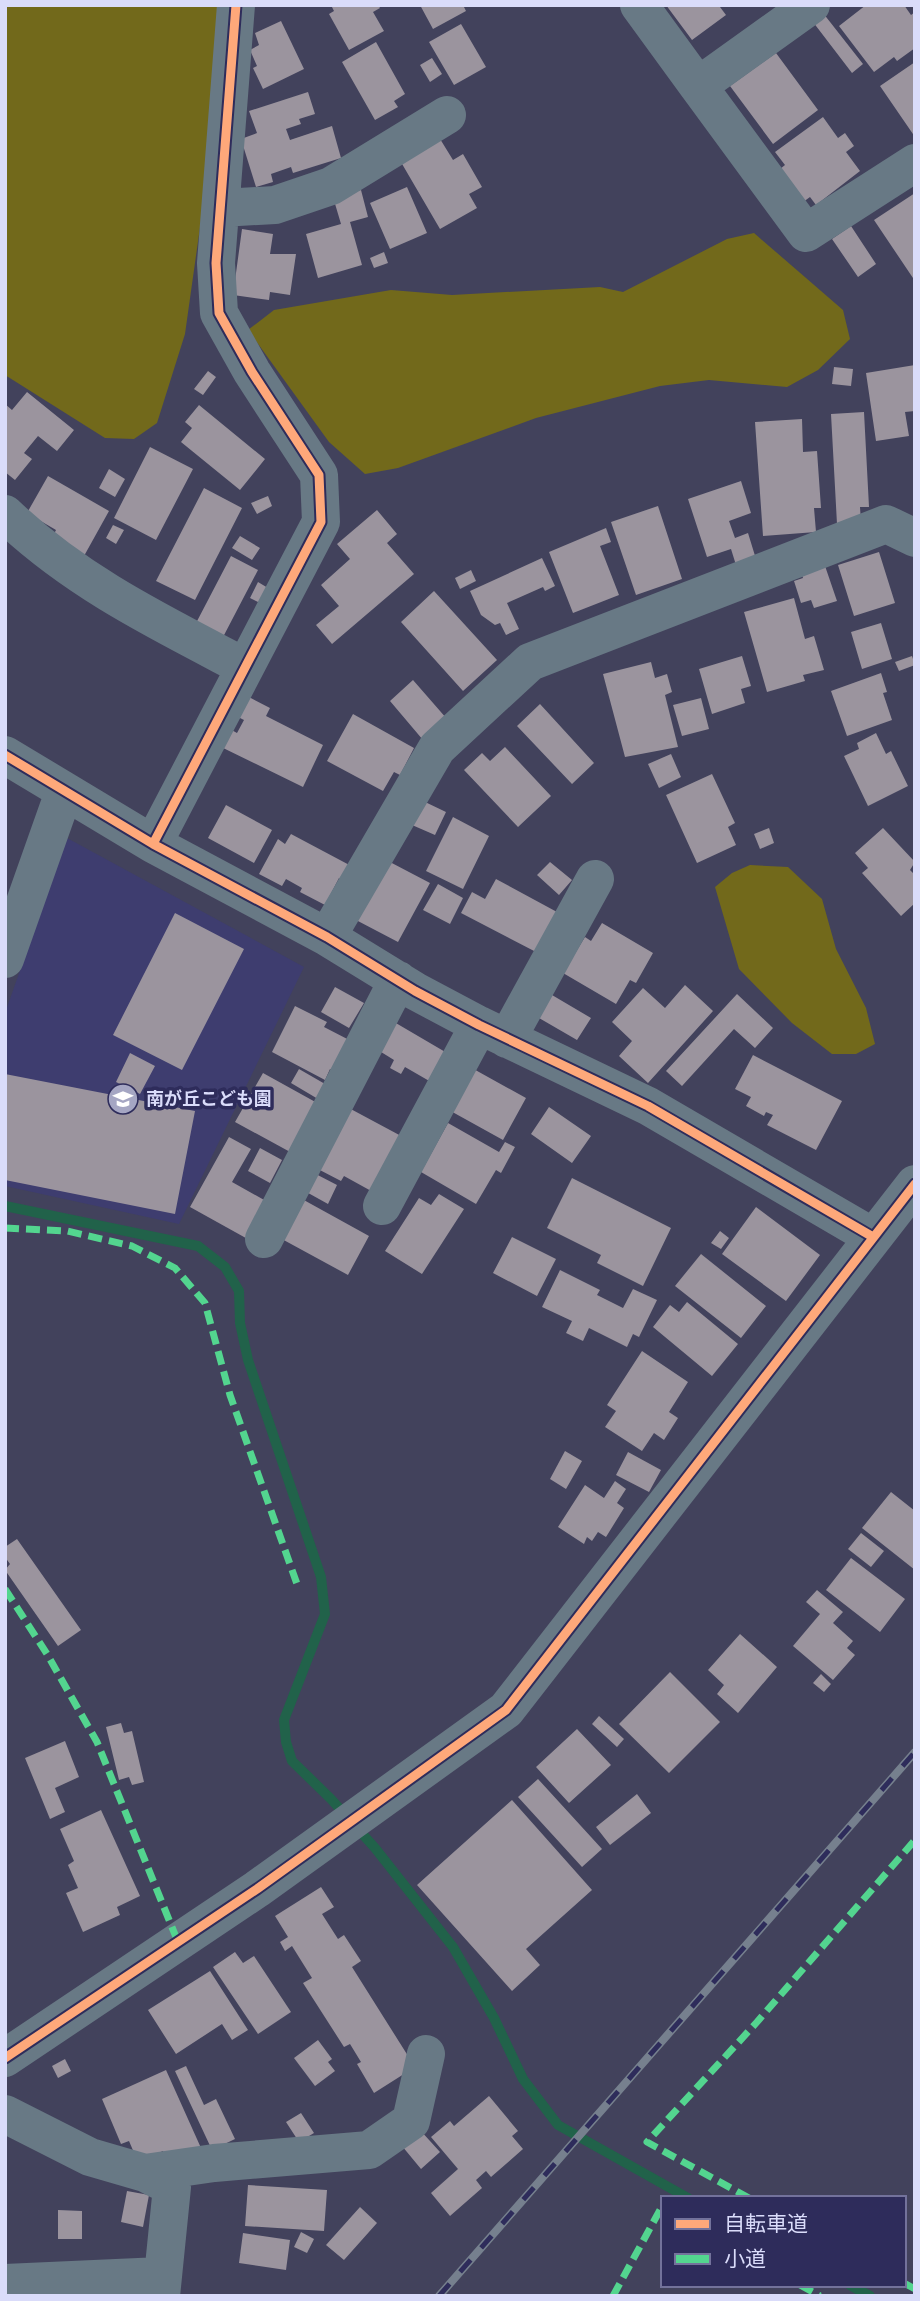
<svg xmlns="http://www.w3.org/2000/svg" width="920" height="2301" font-family="Helvetica,'Noto Sans JP',sans-serif">
	<style>
		.built { fill: #3e3d6f }
		.forest { fill: #72691b }
		.lines { fill: none; stroke-linecap: round; stroke-linejoin: round }
		.stream { stroke: #21624a; stroke-width: 10 }
		.building { fill: #9b949e }
		.minor { stroke: #687985; stroke-width: 38 }
		.rail-casing { stroke: #76808e; stroke-width: 8 }
		.rail { stroke: #2e2c5b; stroke-width: 5; stroke-dasharray: 16; stroke-linecap: butt }
		.quiet { stroke: #53d58f; stroke-width: 7; stroke-dasharray: 14 7; stroke-linecap: butt }
		.cycleway-casing { stroke: #2e2c5b; stroke-width: 13 }
		.cycleway { stroke: #fea87a; stroke-width: 9 }
		.labels { text-anchor: middle; stroke-width: 7; stroke-linejoin: round; paint-order: stroke }
		.poi-label { font-size: 18px; font-weight: bold; fill: #dadcfa; stroke: #2e2c5b; text-anchor: start }
	</style>
	<rect width="100%" height="100%" fill="#42425c"/>
	<path class="built" d="M67 838 304 967 179 1224 5 1186V1013Z"/>
	<path class="forest" d="M5 5H224L202 213 185 334 157 423 134 439 105 438 5 375Z
		M754 233 843 310 850 339 818 370 787 387 709 380 660 386 536 418 398 468 365 474 329 442 248 330 274 310 391 290 452 295 600 287 623 292 727 239Z
		M750 865 788 867 822 899 836 949 866 1008 875 1044 856 1054H832L792 1023 739 969 715 887 732 873Z"/>
	<g class="lines">
		<path class="stream" d="M5 1206 198 1246 225 1267 239 1291 240 1323 248 1360 321 1577 325 1614 284 1720 286 1742 292 1761 331 1799 375 1848 453 1947 494 2018 523 2079 558 2125 688 2198
			M850 2285 870 2296"/>
	</g>
	<path class="building" d="M331 5H378L380 8 373 12 384 31 349 50 329 14 334 11Z
		M420 5H463L466 11 433 29Z
		M666 5H722L720 7 726 15 692 40Z
		M866 5H904L911 15 915 12V48L897 61 894 57 874 72 839 26Z
		M823 13 863 64 852 73 813 22Z
		M281 21 304 69 263 89 253 68 257 66 250 50 259 45 255 33Z
		M461 24 486 67 454 85 429 42Z
		M376 42 405 94 394 101 398 107 375 120 342 62Z
		M776 53 818 110 773 144 730 86Z
		M432 58 442 74 430 82 420 65Z
		M915 62V137L880 86Z
		M308 92 315 114 299 119 301 124 286 129 290 140 332 126 341 158 293 173 291 167 271 174 273 182 256 187 241 139 257 133 249 111Z
		M823 117 838 138 845 133 854 146 846 152 860 171 816 205 810 197 799 205 775 173 785 165 775 152Z
		M437 134 453 160 463 154 482 187 469 194 477 208 440 229 398 157Z
		M407 187 427 233 390 249 370 203Z
		M361 190 368 217 350 222 362 265 318 278 306 234 341 224 333 197Z
		M915 193V281L874 220Z
		M851 226 876 264 858 277 832 239Z
		M242 229 273 234 270 254H296L290 295 270 292 269 300 233 295Z
		M384 252 388 263 374 268 370 258Z
		M915 365V411L905 412 909 436 876 441 866 373Z
		M834 367 853 369 851 386 832 384Z
		M208 371 216 377 203 395 194 389Z
		M27 392 74 430 57 451 38 436 24 453 32 459 15 480 5 472V404L12 410Z
		M199 405 265 459 240 490 181 442 192 428 185 422Z
		M864 412 869 507H860L861 522 837 524 831 414Z
		M802 419 803 452 817 451 821 508H814L816 532 763 536 755 422Z
		M150 447 193 469 156 540 114 518Z
		M109 469 125 479 115 497 99 488Z
		M48 476 109 511 84 556 52 538 56 530 27 513Z
		M741 481 751 513 729 521 735 538 748 533 756 559 736 565 731 549 707 557 688 499Z
		M204 488 242 508 195 600 156 581Z
		M268 496 272 506 257 514 251 503Z
		M658 506 682 579 636 595 611 522Z
		M377 510 397 534 387 543 414 574 332 644 316 625 339 606 321 585 350 559 337 544Z
		M113 525 124 530 116 544 106 538Z
		M606 528 611 542 600 546 619 595 573 613 549 552Z
		M240 536 260 548 252 560 232 548Z
		M879 552 895 603 854 616 838 565Z
		M231 556 258 570 222 639 195 625Z
		M542 558 555 586 545 591 543 587 507 603 519 629 506 635 500 623 495 625 481 615 470 591Z
		M824 563 837 601 814 608 811 600 801 603 794 581 803 578 801 571Z
		M471 570 476 581 460 589 455 578Z
		M258 582 268 588 260 603 250 598Z
		M434 591 497 660 463 691 401 622Z
		M794 598 805 639 814 636 824 670 803 675 805 681 767 692 744 612Z
		M881 623 892 659 862 669 851 632Z
		M742 656 751 686 741 689 745 703 712 714 699 669Z
		M912 656 915 665 899 671 895 662Z
		M651 662 655 678 667 674 672 692 665 695 678 747 625 757 603 674Z
		M881 673 887 692 883 693 892 720 847 736 831 691Z
		M413 680 447 719 423 740 390 701Z
		M247 696 270 708 266 716 323 745 303 787 217 745 226 727 237 733 244 720 236 716Z
		M701 698 709 729 682 736 673 705Z
		M540 704 594 763 572 784 517 726Z
		M353 714 414 748 400 775 394 772 383 791 327 761Z
		M876 733 886 754 891 751 908 786 868 806 844 756 859 749 857 743Z
		M505 747 551 796 518 827 464 770 482 753 490 761Z
		M671 754 681 777 659 788 648 764Z
		M712 774 735 823 728 827 736 845 697 863 666 795Z
		M423 801 446 812 435 835 412 825Z
		M226 805 272 830 254 863 208 838Z
		M453 817 489 836 463 889 426 871Z
		M769 828 774 843 760 849 754 834Z
		M883 828 915 862 910 870 915 875V903L901 916 862 873 868 868 855 853Z
		M291 834 355 868 347 883 339 878 325 905 300 892 302 888 286 879 282 886 259 874 278 839 285 844Z
		M388 861 430 883 398 942 356 920Z
		M550 862 572 880 559 895 537 875Z
		M496 879 557 912 536 952 461 913 472 892 485 899Z
		M438 884 463 898 450 924 423 910Z
		M175 913 244 949 182 1070 113 1035Z
		M602 923 653 953 636 983 630 980 616 1004 563 973 585 937 591 941Z
		M685 985 713 1011 648 1083 619 1056 632 1041 612 1022 643 988 665 1008Z
		M335 987 364 1003 349 1028 321 1012Z
		M737 994 773 1028 755 1048 734 1029 682 1086 666 1071Z
		M552 995 591 1018 577 1040 539 1018Z
		M295 1006 327 1022 324 1027 355 1043 339 1074 330 1069 325 1080 272 1052Z
		M389 1019 447 1053 431 1082 405 1067 401 1074 390 1068 394 1060 373 1047Z
		M130 1053 155 1066 140 1094 116 1082Z
		M753 1055 842 1101 816 1150 767 1125 773 1115 766 1112 764 1116 746 1106 751 1097 735 1089Z
		M470 1067 526 1098 503 1140 447 1109Z
		M299 1069 325 1084 318 1099 291 1083Z
		M263 1073 319 1104 292 1153 235 1122Z
		M5 1074 195 1111 175 1214 5 1180Z
		M347 1107 403 1137 373 1192 344 1176 341 1181 314 1167Z
		M549 1107 591 1136 572 1163 531 1134Z
		M448 1123 499 1152 505 1142 515 1147 501 1173 496 1170 476 1204 421 1172Z
		M229 1137 251 1149 232 1182 273 1205 253 1242 190 1207Z
		M260 1148 282 1160 270 1183 248 1171Z
		M310 1171 337 1185 328 1204 301 1189Z
		M572 1178 671 1228 643 1286 597 1263 601 1255 547 1228Z
		M439 1194 464 1209 422 1274 385 1251 419 1198 431 1205Z
		M302 1199 369 1236 348 1275 280 1238Z
		M756 1207 820 1255 786 1301 722 1254Z
		M720 1231 729 1238 721 1249 711 1243Z
		M512 1237 556 1259 537 1296 493 1273Z
		M701 1254 766 1306 741 1338 675 1286Z
		M560 1270 600 1290 597 1295 623 1308 633 1289 657 1300 639 1337 633 1334 627 1347 589 1328 583 1341 566 1333 572 1321 542 1307Z
		M687 1302 738 1344 712 1376 653 1327 670 1305 679 1312Z
		M642 1351 688 1382 669 1412 678 1418 664 1440 654 1433 642 1451 605 1427 616 1411 607 1405Z
		M565 1451 582 1461 566 1489 550 1479Z
		M628 1452 661 1470 649 1492 616 1475Z
		M615 1481 626 1489 617 1503 624 1508 606 1537 598 1532 592 1541 587 1537 584 1544 558 1527 585 1485 604 1498Z
		M891 1492 915 1511V1570L862 1528Z
		M861 1533 884 1551 871 1567 848 1549Z
		M17 1539 81 1630 58 1646 5 1570 10 1564 5 1557V1547Z
		M851 1558 905 1599 880 1632 826 1590Z
		M817 1590 843 1612 833 1623 853 1641 847 1648 855 1655 833 1680 793 1646 820 1614 806 1602Z
		M740 1634 777 1667 738 1713 717 1694 724 1685 708 1670Z
		M670 1672 720 1722 669 1773 619 1724Z
		M821 1674 831 1684 824 1692 813 1683Z
		M599 1716 624 1739 617 1747 592 1724Z
		M121 1723 124 1733 132 1731 144 1782 132 1785 129 1777 119 1780 106 1727Z
		M577 1729 611 1765 569 1803 536 1767Z
		M65 1741 79 1777 55 1788 65 1812 50 1819 25 1758Z
		M538 1779 602 1849 582 1867 518 1797Z
		M637 1794 651 1813 610 1845 596 1827Z
		M512 1800 592 1890 526 1949 540 1965 512 1991 417 1885Z
		M101 1810 140 1896 117 1907 120 1915 83 1932 66 1893 78 1888 68 1865 74 1861 60 1829Z
		M321 1887 334 1907 322 1914 338 1939 344 1935 361 1961 352 1967 415 2067 374 2093 357 2064 361 2062 350 2044 344 2047 303 1983 312 1978 292 1946 285 1951 280 1942 288 1937 275 1916Z
		M235 1952 243 1963 254 1956 291 2012 258 2034 213 1967Z
		M210 1971 248 2030 232 2040 222 2024 176 2054 148 2010Z
		M318 2040 332 2059 328 2062 335 2071 315 2086 294 2058Z
		M65 2059 71 2071 58 2078 52 2066Z
		M186 2066 204 2105 216 2099 235 2139 212 2150 175 2071Z
		M166 2070 201 2148 168 2162 163 2151 138 2162 129 2141 121 2144 102 2099Z
		M489 2096 518 2131 512 2136 523 2149 491 2177 486 2171 476 2180 482 2188 450 2216 431 2193 458 2169 431 2137 450 2121 454 2126Z
		M301 2113 314 2133 299 2142 286 2122Z
		M420 2130 440 2152 421 2169 402 2146Z
		M248 2185 327 2190 324 2231 245 2226Z
		M127 2191 149 2195 143 2227 121 2222Z
		M360 2207 377 2223 344 2260 326 2245Z
		M58 2210 82 2211V2239H58Z
		M301 2232 314 2239 307 2253 294 2247Z
		M243 2233 290 2240 286 2270 239 2263Z"/>
	<g class="lines">
		<path class="minor" d="M639 5 698 86 811 5
			M698 86 806 233 915 163
			M221 208 275 205 331 186 447 115
			M5 514C76 582 159 622 245 667
			M5 755 153 844 327 937 415 991 479 1025 648 1106 873 1237
			M153 844 321 522 319 475 252 372 219 313 216 263 236 5
			M327 937 437 748 530 662 886 524 915 538
			M5 959 64 792
			M507 1039 595 879
			M382 1206 479 1025
			M264 1239 398 980
			M5 2058 257 1889 506 1710 915 1184
			M5 2114 90 2157 145 2173 172 2187 161 2296
			M145 2173 214 2163 369 2150 411 2121 426 2054
			M5 2283 161 2276"/>
		<g class="rail-casing">
			<path id="rail" d="M439 2296 915 1752"/>
		</g>
		<use href="#rail" class="rail"/>
		<path class="quiet" d="M5 1228 67 1231 132 1246 175 1268 205 1303 230 1395 297 1584
			M5 1589 47 1654 97 1742 178 1942
			M749 2198 647 2142 757 2022 915 1840
			M904 2283 915 2289
			M800 2285 820 2296
			M613 2296 660 2210 663 2212"/>
		<g class="cycleway-casing">
			<path id="cycleway" d="M5 755 153 844 327 937 415 991 479 1025 648 1106 873 1237
				M153 844 321 522 319 475 252 372 219 313 216 263 236 5
				M5 2058 257 1889 506 1710 915 1184"/>
		</g>
		<use href="#cycleway" class="cycleway"/>
	</g>
	<defs>
		<g id="school-disc" transform="scale(1.575)"><circle r="9.5" fill="#a5a6c3" stroke="#2e2c5b"/><path d="M0-5L7-2L0 1L-7-2ZM-4 1L0 2.5L4 1V4Q0 6-4 4Z" fill="#fff"/></g>
	</defs>
	<g fill-rule="evenodd">
		<use href="#school-disc" x="123" y="1099"/>
	</g>
	<g class="labels">
		<g class="poi-label">
			<text x="146" y="1105">南が丘こども園</text>
		</g>
	</g>
	<rect width="920" height="2301" fill="none" stroke="#dadcfa" stroke-width="14"/>
	<rect x="661" y="2196" width="245" height="91" fill="#2e2c5b" stroke="#73729b" stroke-width="2"/>
	<rect x="675" y="2219" width="35" height="10" fill="#fea87a" stroke="#73729b" stroke-width="2"/>
	<text x="724" y="2231" font-size="21" fill="#dadcfa">自転車道</text>
	<rect x="675" y="2254" width="35" height="10" fill="#53d58f" stroke="#73729b" stroke-width="2"/>
	<text x="724" y="2266" font-size="21" fill="#dadcfa">小道</text>
</svg>
